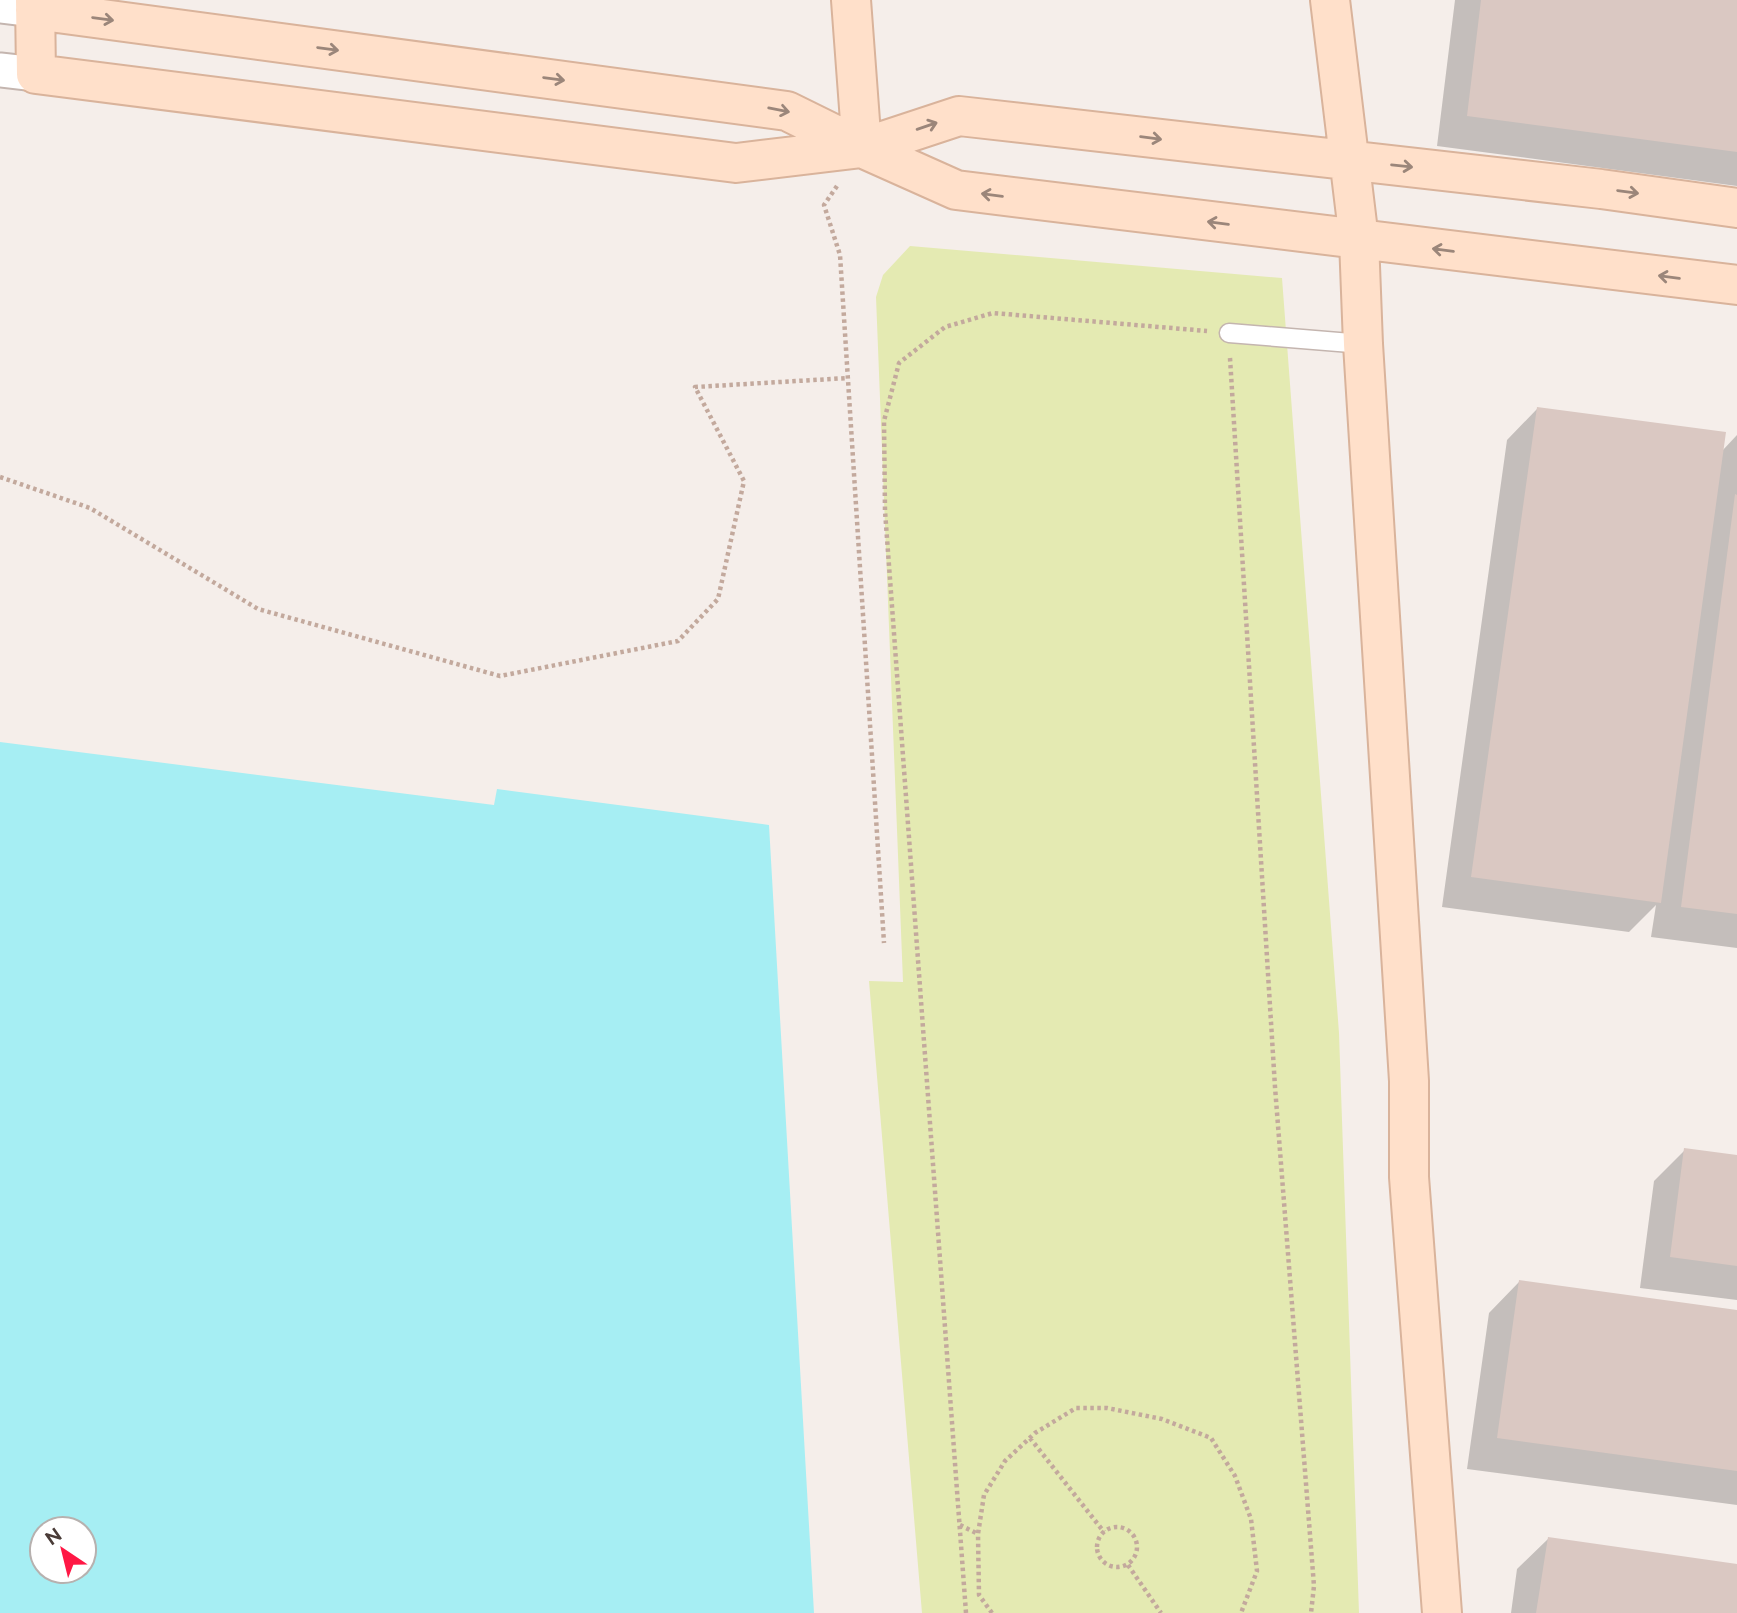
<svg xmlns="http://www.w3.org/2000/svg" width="1737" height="1613" font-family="Raleway,sans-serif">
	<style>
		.green { fill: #e4eab2 }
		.water { fill: #a6eef3; fill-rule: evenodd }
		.shadow { fill: #0003 }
		.building { fill: #dac8c2 }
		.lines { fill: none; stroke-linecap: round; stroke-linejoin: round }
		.lane-casing { stroke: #c4b5af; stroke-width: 21 }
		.street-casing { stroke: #c4b5af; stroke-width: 37 }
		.secondary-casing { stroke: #d9b39b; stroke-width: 42 }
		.path { stroke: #c3a99d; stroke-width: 4.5; stroke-dasharray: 3.5 3.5; stroke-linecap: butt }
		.lane { stroke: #fff; stroke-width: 18 }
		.street { stroke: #fff; stroke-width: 33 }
		.secondary { stroke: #ffe0ca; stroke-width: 38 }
		.oneway { stroke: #9b867a }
	</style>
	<rect width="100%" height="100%" fill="#f5eeea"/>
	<path class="green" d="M910 246 1282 278 1339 1033 1359 1613H922L869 981 903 982 876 297 883 275Z"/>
	<path class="water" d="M0 742 494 805 497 789 769 825 814 1613H0ZM42 1529H84V1571H42Z"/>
	<path class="shadow" d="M1455 0H1737V186L1437 146Z
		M1537 409 1722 451 1737 435V948L1651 937 1656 905 1629 932 1442 907 1507 440Z
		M1685 1150 1737 1157V1300L1640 1288 1654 1181Z
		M1519 1282 1737 1312V1505L1467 1469 1489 1313Z
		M1548 1539 1737 1566V1613H1511L1517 1569Z"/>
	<path class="building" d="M1481 0H1737V152L1467 116Z
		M1537 407 1726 432 1661 903 1471 877Z
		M1735 494 1737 495V914L1681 907Z
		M1684 1148 1737 1155V1266L1670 1257Z
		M1519 1280 1737 1310V1471L1497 1438Z
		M1548 1537 1737 1564V1613H1536Z"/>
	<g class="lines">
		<g class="lane-casing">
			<path id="lane" d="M1229 333 1363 344"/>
		</g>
		<g class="street-casing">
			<path id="street" d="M0 6 35 10
				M0 70 36 74"/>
		</g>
		<g class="secondary-casing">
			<path id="secondary" d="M35 0 36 74 736 163 862 148 787 111 35 10
				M851 0 862 148
				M1330 0 1359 240 1363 344 1409 1081V1177L1442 1613
				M862 148 956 190 1737 285
				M862 148 959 116 1601 189 1737 208"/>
		</g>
		<path class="path" d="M837 186 824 205 840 255 884 943
			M1230 358 1275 1087 1314 1586 1311 1613
			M0 477 90 508 258 609 500 676 678 641 718 599 744 481 695 387 848 378
			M1030 1438 1104 1532
			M960 1525 978 1534
			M1097 1547a20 20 0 1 1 40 0a20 20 0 1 1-40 0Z
			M1128 1565 1161 1613
			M966 1613 885 511 884 421 899 363 945 327 993 313 1207 331
			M992 1613 979 1595 978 1534 984 1495 1005 1461 1035 1433 1076 1408H1107L1162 1419 1211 1438 1235 1476 1251 1519 1257 1571 1241 1613"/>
		<use href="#lane" class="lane"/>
		<use href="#street" class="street"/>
		<use href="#secondary" class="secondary"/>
	</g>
	<defs><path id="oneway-shaft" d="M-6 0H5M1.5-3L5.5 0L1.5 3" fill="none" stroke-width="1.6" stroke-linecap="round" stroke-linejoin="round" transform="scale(1.75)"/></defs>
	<g class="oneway">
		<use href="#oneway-shaft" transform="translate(103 19) rotate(8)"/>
		<use href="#oneway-shaft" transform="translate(328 49) rotate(8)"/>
		<use href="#oneway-shaft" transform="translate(554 79) rotate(8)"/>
		<use href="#oneway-shaft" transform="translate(779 110) rotate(11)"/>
		<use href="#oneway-shaft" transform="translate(927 126) rotate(-19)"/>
		<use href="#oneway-shaft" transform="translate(1151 138) rotate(7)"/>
		<use href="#oneway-shaft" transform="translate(1402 166) rotate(6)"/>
		<use href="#oneway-shaft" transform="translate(1628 192) rotate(8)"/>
		<use href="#oneway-shaft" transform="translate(992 195) rotate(-173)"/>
		<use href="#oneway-shaft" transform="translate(1218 223) rotate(-173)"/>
		<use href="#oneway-shaft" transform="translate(1443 250) rotate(-173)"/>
		<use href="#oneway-shaft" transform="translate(1669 277) rotate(-173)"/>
	</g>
	<g transform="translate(63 1550) rotate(325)"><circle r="33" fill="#ffffff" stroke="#b7b1af" stroke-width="2"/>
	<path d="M0-5L12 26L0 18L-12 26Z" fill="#ff1845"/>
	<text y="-10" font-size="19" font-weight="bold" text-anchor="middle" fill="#4a3c38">N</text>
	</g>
</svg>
